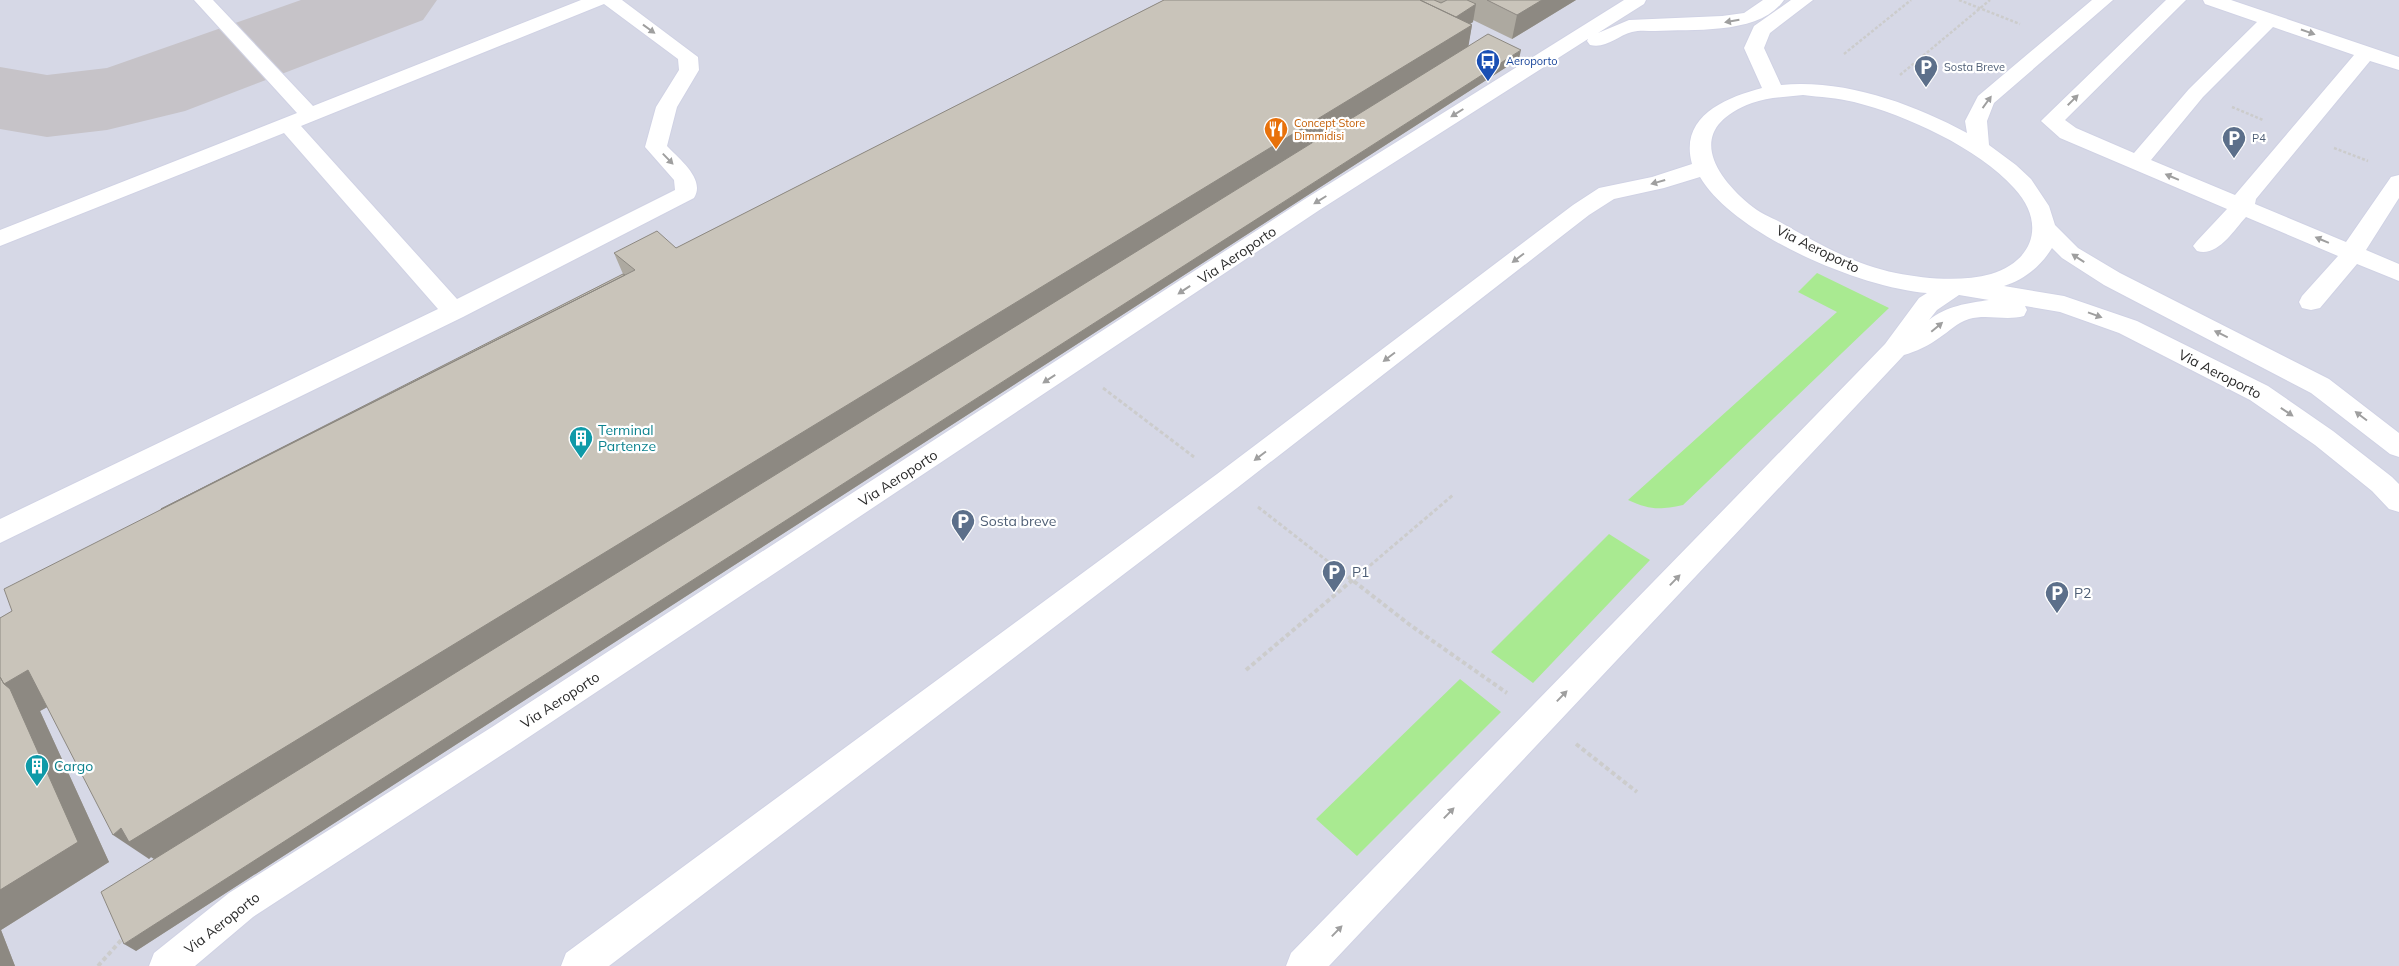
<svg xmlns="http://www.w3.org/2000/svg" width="2399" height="966" font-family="Mulish,sans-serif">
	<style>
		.airport { fill: #d6d8e6 }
		.green { fill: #a9ea91 }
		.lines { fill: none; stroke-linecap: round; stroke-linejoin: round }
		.taxiway { fill: #c6c3c8; fill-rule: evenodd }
		.minor-casing { stroke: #d0d2e4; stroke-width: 2 }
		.path-far2 { stroke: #ccc; stroke-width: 2.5; stroke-dasharray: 3 2; stroke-linecap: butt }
		.path-far1 { stroke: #ccc; stroke-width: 3; stroke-dasharray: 4 2.5; stroke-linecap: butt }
		.path { stroke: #ccc; stroke-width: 4; stroke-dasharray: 4.5 3; stroke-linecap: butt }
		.minor { fill: #fff; fill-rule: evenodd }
		.wall { fill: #ada9a0 }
		.shaded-wall { fill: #8d8982 }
		.building { fill: #c9c4ba; stroke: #8d8982 }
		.oneway { fill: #9f9f9f }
		.labels { text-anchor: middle; stroke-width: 4.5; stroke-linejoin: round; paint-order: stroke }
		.far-transit-label { font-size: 11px; fill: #164399; stroke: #fff; text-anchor: start }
		.far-service-label { font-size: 11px; fill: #4e5e75; stroke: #fff; text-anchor: start }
		.far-food-label { font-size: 11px; fill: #c56008; stroke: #fff; text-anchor: start }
		.street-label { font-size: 14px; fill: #2a2a2a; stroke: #fff }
		.culture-label { font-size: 14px; fill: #0d838f; stroke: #fff; text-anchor: start }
		.service-label { font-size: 14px; fill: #4e5e75; stroke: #fff; text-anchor: start }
	</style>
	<rect width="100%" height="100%" fill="#eee7da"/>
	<path class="airport" d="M0 0H2399V966H0Z"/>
	<path class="green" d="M1817 273 1889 308 1683 505C1659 510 1650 510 1628 500L1837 312 1798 292Z
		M1609 534 1650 560 1533 683 1491 652Z
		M1460 679 1501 712 1357 856 1316 819Z"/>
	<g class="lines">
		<path class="taxiway" d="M301 0H437L423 20 185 111 107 130 47 137 0 129V67L47 75 107 68Z"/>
		<g class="minor-casing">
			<path id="minor" d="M194 0H213L313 106 581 0H622L698 57 699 70 677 107 667 146C679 159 706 179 694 198L463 317 0 543V519L438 309 284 133 0 246V230L297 113ZM604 4 678 59 679 70 656 107 645 147 674 180 675 190 457 299 301 126Z
				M1624 0H1646L1644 4 1598 33 1629 20 1722 16 1744 13 1763 0H1784C1760 35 1694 29 1655 31 1648 31 1639 30 1632 32 1617 36 1606 49 1590 45L1587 41 1588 39 1321 209 514 747 253 917 195 966H149L154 953 229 893 492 727 1305 199Z
				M1791 0H1813L1770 33 1764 48 1781 85C1844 79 1911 103 1967 133L1965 121 1978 96 2092 0H2113L1994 103 1987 121 1989 145 2016 165 2031 179 2049 206 2055 225 2078 248 2120 273 2329 379 2399 433V457L2390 454 2311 393 2104 285 2062 258 2052 248C2041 266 2024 280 2004 286L2064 296 2137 321 2268 386 2333 431 2392 477 2399 484V512L2389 509 2372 491 2315 445 2250 400 2119 333 2060 312 2025 306 2027 310 2024 316C2006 321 1987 314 1969 319 1956 323 1950 331 1939 338 1930 345 1915 352 1904 355L1329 966H1286L1291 953 1854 376 1885 344 1919 298 1927 293C1861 288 1734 235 1700 177L1664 188 1614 199 1589 215 1237 488 609 966H561L566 953 1217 474 1573 205 1599 188 1652 177 1692 164C1679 117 1724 98 1762 88L1744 48 1754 26ZM1803 95C1820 97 1838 98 1854 102 1906 115 1978 148 2014 188 2045 221 2036 260 1991 274 1962 282 1926 279 1896 273 1855 265 1817 243 1780 222 1770 217 1758 212 1749 204 1709 170 1688 127 1752 103 1768 97 1786 97 1803 95ZM1959 295 1989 300C1968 303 1946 306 1929 320L1937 310Z
				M2166 0H2186L2065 120 2076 128 2134 153 2189 89 2257 22 2205 4 2203 0H2231L2399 57V70L2370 61 2256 199 2255 204 2346 242 2391 177 2399 175V198L2366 250 2399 264V281L2357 264 2320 308 2311 310 2302 308 2299 302 2302 296 2338 256 2246 217C2233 231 2218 257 2197 251L2193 246 2197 241 2227 209 2060 138 2041 121 2045 117ZM2273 27 2354 55 2235 195 2151 160 2203 97Z"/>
		</g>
		<path class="path-far2" d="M1959 0 2020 24
			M1844 54 1911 0
			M1900 75 1990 0
			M2232 107 2263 120
			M2334 148 2368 161"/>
		<path class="path-far1" d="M1103 388 1194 457
			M1258 507 1344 574
			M1360 574 1453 495"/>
		<path class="path" d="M1342 572 1410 625 1507 693
			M1246 670 1362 572
			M1576 744 1637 792
			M98 966 124 937"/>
		<use href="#minor" class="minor"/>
	</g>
	<path class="wall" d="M1164 0H1576L1512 39 1473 20V22L1470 24 1472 25 1468 46 1519 59 136 951 154 859 151 857 149 859 47 707 40 711 109 862 1 930 15 966H0V618L12 611 161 509 623 274 614 253 676 248Z"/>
	<path class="shaded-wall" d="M1542 0H1576L1512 39 1517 15Z
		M1476 4 1473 22 1442 42 1445 24Z
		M1472 25 1467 55 165 866 151 857 149 859 113 835 121 828Z
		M1521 50 1519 59 136 951 124 944Z
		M28 670 64 698 40 711 109 862 1 930 15 966H0V890L4 684Z"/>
	<path class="building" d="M1164 0H1420L1472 25 129 842 121 828 113 835 28 670 4 684 0 677V618L12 611 4 589 635 270 614 253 657 231 676 248Z
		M1420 0H1434L1441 3 1447 0H1467L1476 4 1456 17Z
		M1487 0H1542L1517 15Z
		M1488 34 1521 50 124 944 101 892Z
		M623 274 625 275 161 509Z
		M0 677 4 684 10 689 78 842 0 890Z"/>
	<defs><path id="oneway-solid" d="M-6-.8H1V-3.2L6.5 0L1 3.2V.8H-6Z" transform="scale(1.25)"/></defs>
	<g class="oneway">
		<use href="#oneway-solid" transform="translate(1732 21) rotate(170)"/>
		<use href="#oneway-solid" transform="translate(649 29) rotate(36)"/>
		<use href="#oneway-solid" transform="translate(2308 32) rotate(19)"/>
		<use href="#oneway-solid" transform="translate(2073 100) rotate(-45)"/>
		<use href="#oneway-solid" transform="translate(1987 102) rotate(-54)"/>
		<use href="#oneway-solid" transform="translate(1457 113) rotate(148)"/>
		<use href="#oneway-solid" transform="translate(668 159) rotate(46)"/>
		<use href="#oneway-solid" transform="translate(2172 177) rotate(-157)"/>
		<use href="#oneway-solid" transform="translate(1658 182) rotate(164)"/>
		<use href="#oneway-solid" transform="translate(1320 200) rotate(148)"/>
		<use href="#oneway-solid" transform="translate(2322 240) rotate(-157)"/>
		<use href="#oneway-solid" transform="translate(1518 258) rotate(143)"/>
		<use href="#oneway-solid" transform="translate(2078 258) rotate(-147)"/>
		<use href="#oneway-solid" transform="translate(1184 290) rotate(146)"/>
		<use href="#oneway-solid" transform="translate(2095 315) rotate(20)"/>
		<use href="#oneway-solid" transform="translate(1937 327) rotate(-40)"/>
		<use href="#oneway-solid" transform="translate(2221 334) rotate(-154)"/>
		<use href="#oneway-solid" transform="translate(1389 357) rotate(143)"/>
		<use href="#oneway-solid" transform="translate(1049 379) rotate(147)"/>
		<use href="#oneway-solid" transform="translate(2287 412) rotate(34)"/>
		<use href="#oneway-solid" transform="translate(2361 416) rotate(-143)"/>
		<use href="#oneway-solid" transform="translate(1260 456) rotate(143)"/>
		<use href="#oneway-solid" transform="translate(1675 580) rotate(-46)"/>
		<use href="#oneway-solid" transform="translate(1562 696) rotate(-46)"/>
		<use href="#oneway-solid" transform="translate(1449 813) rotate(-46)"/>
		<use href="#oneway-solid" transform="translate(1337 931) rotate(-46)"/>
	</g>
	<defs>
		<g id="bus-pin" transform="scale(1.25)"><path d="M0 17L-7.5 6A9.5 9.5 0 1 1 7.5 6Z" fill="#1a4fb4" stroke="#fff"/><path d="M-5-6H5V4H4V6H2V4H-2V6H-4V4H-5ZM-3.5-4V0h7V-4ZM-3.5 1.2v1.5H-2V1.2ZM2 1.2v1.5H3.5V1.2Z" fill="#fff"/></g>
		<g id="parking-pin" transform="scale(1.25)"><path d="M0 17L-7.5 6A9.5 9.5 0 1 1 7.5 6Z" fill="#5c6f8a" stroke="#fff"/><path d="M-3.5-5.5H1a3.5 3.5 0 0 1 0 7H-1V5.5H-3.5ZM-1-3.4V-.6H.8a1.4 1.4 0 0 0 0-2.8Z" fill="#fff"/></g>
		<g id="restaurant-pin" transform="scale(1.25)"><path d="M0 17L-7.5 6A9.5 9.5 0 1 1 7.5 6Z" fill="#e8710a" stroke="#fff"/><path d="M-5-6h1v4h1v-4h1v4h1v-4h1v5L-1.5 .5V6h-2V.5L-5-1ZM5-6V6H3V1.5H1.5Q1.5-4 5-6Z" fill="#fff"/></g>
		<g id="building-pin" transform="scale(1.25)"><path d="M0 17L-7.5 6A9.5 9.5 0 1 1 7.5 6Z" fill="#0f9aa8" stroke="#fff"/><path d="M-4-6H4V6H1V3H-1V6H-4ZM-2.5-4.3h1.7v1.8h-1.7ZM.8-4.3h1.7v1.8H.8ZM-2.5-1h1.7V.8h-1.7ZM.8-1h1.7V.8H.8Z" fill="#fff"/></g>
	</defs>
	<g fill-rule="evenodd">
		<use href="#bus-pin" x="1488" y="61"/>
		<use href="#parking-pin" x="1926" y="67"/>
		<use href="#restaurant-pin" x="1276" y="129"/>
		<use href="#parking-pin" x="2234" y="138"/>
		<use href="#building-pin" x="581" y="438"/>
		<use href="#parking-pin" x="963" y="521"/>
		<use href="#parking-pin" x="1334" y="572"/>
		<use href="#parking-pin" x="2057" y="593"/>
		<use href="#building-pin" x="37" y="766"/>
	</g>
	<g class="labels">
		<g class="far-transit-label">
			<text x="1506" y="65">Aeroporto</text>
		</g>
		<g class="far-service-label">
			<text x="1944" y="71">Sosta Breve</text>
			<text x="2252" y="142">P4</text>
		</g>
		<g class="far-food-label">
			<text x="1294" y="127">Concept Store<tspan x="1294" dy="13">Dimmidisi</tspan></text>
		</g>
		<g class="street-label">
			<text transform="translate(1818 249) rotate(26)" y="5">Via Aeroporto</text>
			<text transform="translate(1237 255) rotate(-34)" y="5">Via Aeroporto</text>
			<text transform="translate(2220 374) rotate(27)" y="5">Via Aeroporto</text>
			<text transform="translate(898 478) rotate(-33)" y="5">Via Aeroporto</text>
			<text transform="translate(560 700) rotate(-33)" y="5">Via Aeroporto</text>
			<text transform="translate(222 923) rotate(-38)" y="5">Via Aeroporto</text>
		</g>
		<g class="culture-label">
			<text x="598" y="435">Terminal<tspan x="598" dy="16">Partenze</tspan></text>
			<text x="54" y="771">Cargo</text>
		</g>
		<g class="service-label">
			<text x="980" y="526">Sosta breve</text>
			<text x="1352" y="577">P1</text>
			<text x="2074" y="598">P2</text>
		</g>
	</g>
</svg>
